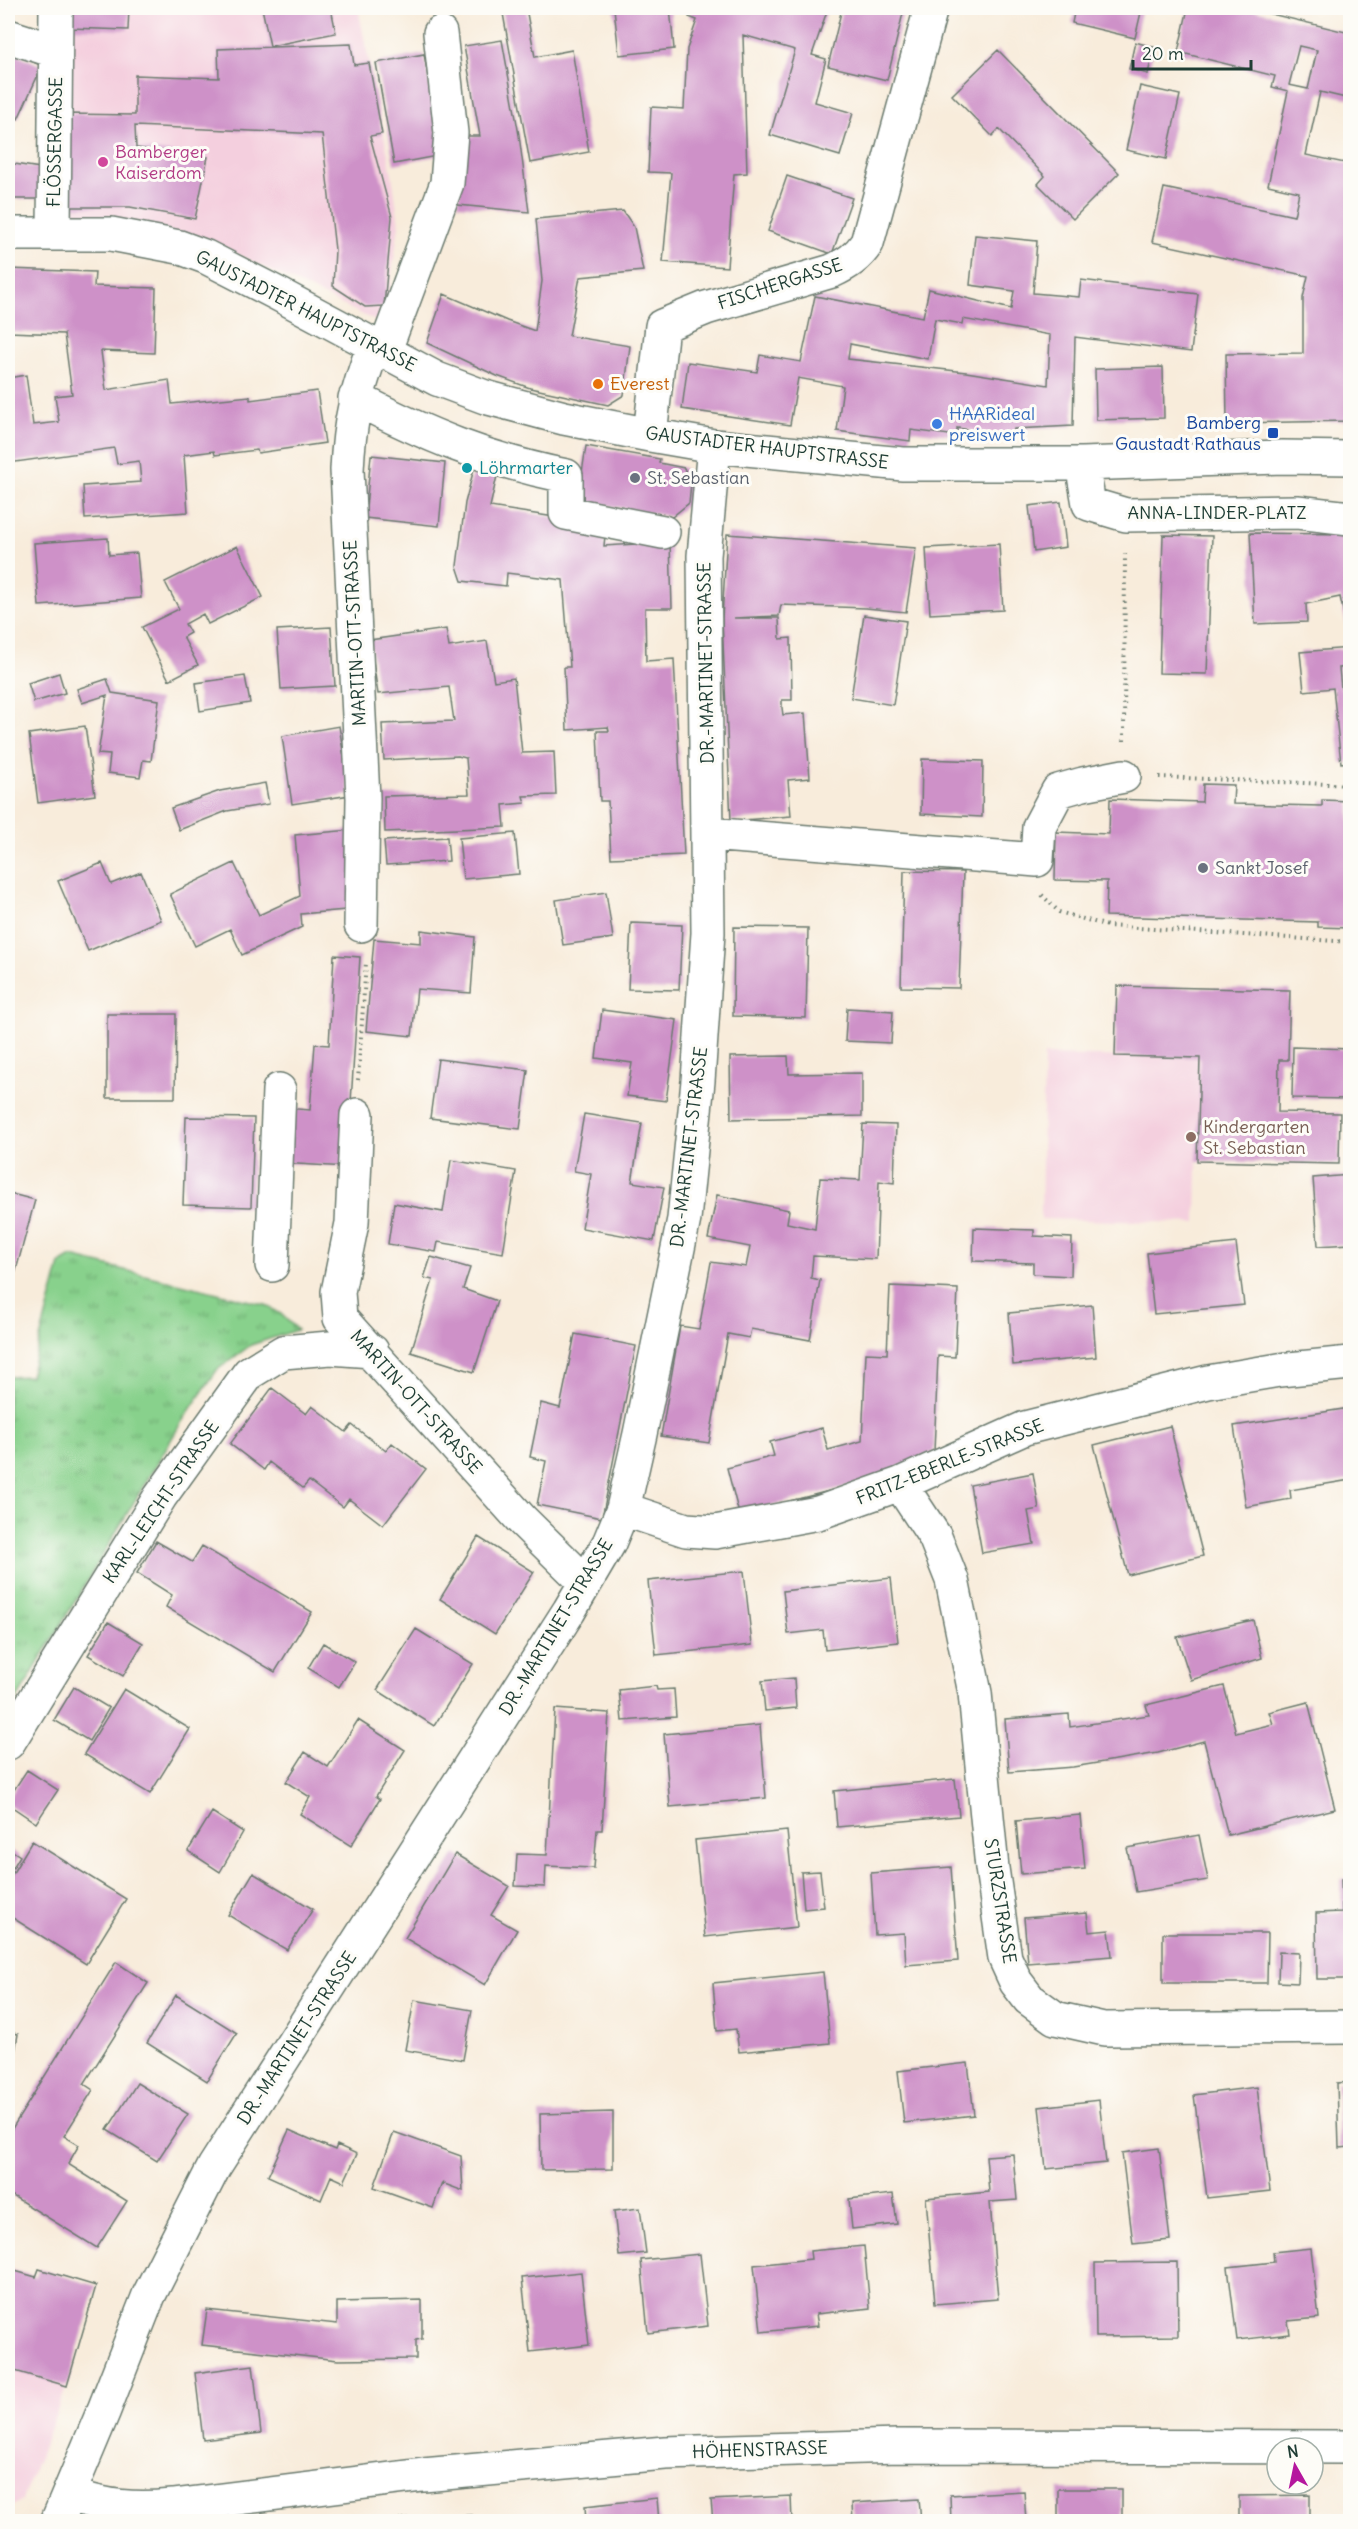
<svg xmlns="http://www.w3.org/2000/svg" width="1358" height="2529" font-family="Delius,sans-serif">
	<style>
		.built { fill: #f4cfde }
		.grass { fill: url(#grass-tufts); stroke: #548760; stroke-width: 1.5 }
		.building { fill: #ce91c8; fill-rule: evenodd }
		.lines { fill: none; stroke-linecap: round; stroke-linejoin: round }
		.minor-casing { stroke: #6b7a6e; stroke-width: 36 }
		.path { stroke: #6b7a6e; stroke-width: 4; stroke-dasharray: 1.5 4.5; stroke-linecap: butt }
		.minor { stroke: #fff; stroke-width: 33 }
		.hotel-dot { fill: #d1479c; stroke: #fdfcf7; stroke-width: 2 }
		.food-dot { fill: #e8710a; stroke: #fdfcf7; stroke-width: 2 }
		.shop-dot { fill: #3f7fe0; stroke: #fdfcf7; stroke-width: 2 }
		.transit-dot { fill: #1a4fb4; stroke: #fdfcf7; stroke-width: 2 }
		.culture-dot { fill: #0f9aa8; stroke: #fdfcf7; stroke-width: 2 }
		.worship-dot { fill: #6b7280; stroke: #fdfcf7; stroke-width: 2 }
		.education-dot { fill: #8d6e63; stroke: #fdfcf7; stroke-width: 2 }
		.labels { text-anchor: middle; stroke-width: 6; stroke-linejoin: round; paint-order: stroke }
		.street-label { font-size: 18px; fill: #1f3d34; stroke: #fdfcf7 }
		.hotel-label { font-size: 18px; fill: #b23c85; stroke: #fdfcf7; text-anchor: start }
		.food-label { font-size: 18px; fill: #c56008; stroke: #fdfcf7; text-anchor: start }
		.shop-label { font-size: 18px; fill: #366cbe; stroke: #fdfcf7; text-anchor: start }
		.transit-label { font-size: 18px; fill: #164399; stroke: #fdfcf7; text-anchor: end }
		.culture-label { font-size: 18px; fill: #0d838f; stroke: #fdfcf7; text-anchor: start }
		.worship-label { font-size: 18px; fill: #5b616d; stroke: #fdfcf7; text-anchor: start }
		.education-label { font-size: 18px; fill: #785e54; stroke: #fdfcf7; text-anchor: start }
	</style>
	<defs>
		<pattern id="grass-tufts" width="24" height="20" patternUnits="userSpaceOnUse" patternTransform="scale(1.5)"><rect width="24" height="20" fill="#88d18c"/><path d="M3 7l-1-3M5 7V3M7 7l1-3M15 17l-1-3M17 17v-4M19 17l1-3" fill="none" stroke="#6fab73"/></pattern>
	</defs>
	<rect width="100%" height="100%" fill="#fdfcf7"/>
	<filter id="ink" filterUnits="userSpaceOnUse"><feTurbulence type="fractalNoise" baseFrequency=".0167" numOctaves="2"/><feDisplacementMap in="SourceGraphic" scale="12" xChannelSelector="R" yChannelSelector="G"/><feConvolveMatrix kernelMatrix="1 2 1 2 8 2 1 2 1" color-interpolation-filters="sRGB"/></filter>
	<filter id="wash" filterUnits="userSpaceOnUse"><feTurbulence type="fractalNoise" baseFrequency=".008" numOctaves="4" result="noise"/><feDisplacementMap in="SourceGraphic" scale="24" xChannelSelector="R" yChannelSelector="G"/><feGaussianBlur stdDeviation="1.35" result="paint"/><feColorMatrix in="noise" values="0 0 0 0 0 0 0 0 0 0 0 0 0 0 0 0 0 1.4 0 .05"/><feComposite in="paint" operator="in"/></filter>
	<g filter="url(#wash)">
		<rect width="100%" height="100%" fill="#f8ecdb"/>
		<path class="built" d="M43 8H358L392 175 399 225 384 325 216 244 63 217Z
			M1044 1055 1279 1060 1278 1112 1340 1113 1339 1164 1197 1161 1196 1223 1041 1219Z
			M8 2269 36 2277 39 2269 96 2286 67 2386 22 2500 8 2509Z"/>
		<path class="grass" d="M72 1257 266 1305 281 1314 297 1330 251 1345 217 1370 181 1423 8 1714V1377L30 1376 60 1264Z"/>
		<g id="blocks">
			<path class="building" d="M69 8H129L128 30 69 28Z
				M262 8H331L336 33 270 46Z
				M502 8H526L535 57 572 50 589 152 530 163Z
				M614 8H670L674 49 619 55Z
				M692 8H828L812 55 826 59 815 102 853 113 840 156 770 135 795 50 743 35 747 173 734 174 727 267 663 262 671 173 648 172 651 107 684 109 687 49 697 20 689 17Z
				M842 8H879L903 13 887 80 828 66Z
				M992 8H1015L1014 14Z
				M1075 8H1142L1135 38 1072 23Z
				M1188 8H1246L1350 33V99L1320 92 1306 155 1350 164V421L1227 423 1226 354 1303 353V298L1308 276 1152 242 1164 188 1294 216 1299 192 1268 185 1288 91 1272 87 1275 76 1178 52ZM1299 46 1317 50 1308 89 1289 85Z
				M502 40 519 135 529 212 458 205 466 136H480L464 46Z
				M1135 42 1154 47 1148 74 1129 69Z
				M351 44 354 65 369 63 382 134 370 136 392 217 384 306 365 307 333 286 335 250 322 134 135 126 136 148 208 157 195 219 130 207H69L67 114 135 115V75L219 78 218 49Z
				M8 50 42 66 18 119 8 114Z
				M998 50 1119 173 1073 219 1038 184 1045 176 999 129 992 136 952 95Z
				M424 54 442 155 394 164 376 63Z
				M1140 86 1180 95 1166 159 1126 150Z
				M8 163 40 168 39 199H8Z
				M787 176 852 198 832 254 768 231Z
				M623 211 634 227 643 271 580 277 569 336 630 346 624 395 608 405 530 388 497 376 427 343 444 294 507 321 535 331 542 281 536 219Z
				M975 235 1037 241 1033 293 1079 297 1081 280 1198 294 1191 352 1075 337 1073 426 1014 429 1013 437 957 428V436L911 430 910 441 837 431 843 386 798 378 790 425 682 409 688 362 757 372 760 355 801 362 815 296 923 317 929 289 1011 309 1014 291 970 285ZM935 319 962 324 963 319 1050 335 1048 385 966 372 848 359 850 344 928 359Z
				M8 269 95 272 94 286 156 288 154 353 101 351 106 390 169 380 172 404 250 396V400L317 391 325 443 258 453 257 450 215 455 214 451 184 455 188 512 85 519 83 486 141 482 139 461 117 464 114 448 9 463 8 378 26 375 33 425 59 422 55 396 72 394 64 334 8 332Z
				M1163 367 1164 418 1096 420 1095 369Z
				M586 446 660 459 659 463 684 468 691 483 689 503 672 517 578 500Z
				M371 455 445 463 439 526 365 518Z
				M476 461 499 467 490 507 606 525 604 546 670 542 672 608H645L646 661 674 659 684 855 611 858 608 801H600L597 731H609L608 727 567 730 564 667H570L563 580 507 573 506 586 462 581 457 566 465 503Z
				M1061 502 1066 547 1034 552 1029 506Z
				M1250 533 1350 534V641L1340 597 1306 604 1307 622 1255 624Z
				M727 534 916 548 906 612 866 608 781 605 779 616 734 618H779L780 639 791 638 792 700H782V708L783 715 805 713 810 778 788 780 791 816 731 821 722 619Z
				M1163 535 1212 536 1207 674 1159 673Z
				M108 538 109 555 137 553 141 598 39 606 34 543Z
				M999 544 1003 610 930 614 926 548Z
				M237 546 263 597 208 624 203 614 185 624 190 633 183 637 198 665 169 680 142 627 179 609 165 582Z
				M864 615 906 621 893 705 851 698Z
				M331 627 335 686 281 689 277 630Z
				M446 629 449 647 487 641 494 681 514 678 522 753 554 752 556 795 523 796 525 803 503 805 505 827 385 832 384 796 469 794 466 758 458 756 384 760 382 724 454 721 449 687 378 694 370 640Z
				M1350 648V667L1339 668 1341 688 1350 686V762L1341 763 1333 688 1304 691 1300 652Z
				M59 673 65 693 34 702 28 683Z
				M245 676 250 703 200 711 196 683Z
				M107 679 112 693 159 700 151 761 143 760 140 777 108 773 110 755 98 754 107 695 82 703 77 689Z
				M85 726 95 795 38 803 29 734Z
				M339 726 350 795 292 804 282 736Z
				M922 759 983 761 982 817 921 814Z
				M265 783 269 804 227 811 179 830 171 808 220 791Z
				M1203 784 1234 785 1233 804 1322 806V800L1350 801V928L1318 927V922L1106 916 1107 881 1055 880 1056 832 1109 834 1110 799 1202 802Z
				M351 830 357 909 301 914 302 927 242 955 230 929 195 946 170 894 234 863 259 915 300 896 295 835Z
				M515 833 519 874 463 879 459 838Z
				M447 837 449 861 386 865 384 841Z
				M102 863 111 884 141 872 161 920 88 951 58 881Z
				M904 871 963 872 959 988 901 987Z
				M606 892 613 938 563 945 556 900Z
				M631 923 682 925 679 990 628 989Z
				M734 927 808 928 806 1018 733 1016Z
				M421 930 475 937 471 993 417 989 412 1036 366 1031 374 939 421 943Z
				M334 955 360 957 347 1167 281 1163 284 1108 310 1110 315 1044 329 1045Z
				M1117 986 1290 990 1288 1060H1279L1278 1112 1340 1113 1339 1164 1197 1161 1200 1058 1115 1056Z
				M847 1008 893 1011 891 1043 845 1041Z
				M602 1010 677 1020 666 1101 627 1096 632 1063 596 1058Z
				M107 1014H176L175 1098H107Z
				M1293 1047 1350 1049V1099L1292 1098Z
				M788 1056 789 1074 862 1073V1116L731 1119 730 1057Z
				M438 1059 528 1070 520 1129 430 1118Z
				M584 1114 642 1123 632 1182 664 1187 654 1241 582 1228 591 1174 574 1171Z
				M186 1117 254 1118 251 1207 183 1205Z
				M863 1124 896 1125 894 1183 879 1181 876 1259 813 1256 811 1278 820 1280 810 1340 751 1329 749 1338 728 1334 709 1443 661 1436 680 1326 699 1329 711 1262 746 1267 750 1247 708 1239 717 1195 789 1210 787 1223 815 1229 820 1178 860 1180Z
				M451 1160 516 1171 503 1253 438 1242 436 1252 388 1244 394 1203 443 1212Z
				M1350 1175V1244L1318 1246 1313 1178Z
				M8 1193 35 1200 8 1300Z
				M974 1228 1034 1230V1236L1072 1238 1071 1276 1033 1274V1263L973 1261Z
				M1236 1243 1244 1305 1154 1314 1147 1253Z
				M431 1257 470 1268 463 1289 497 1301 474 1372 411 1352 433 1280 424 1278Z
				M890 1286 958 1289 955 1357 938 1356 934 1452 860 1483 739 1514 727 1468 774 1456 770 1442 822 1428 828 1450 862 1441 866 1353 887 1354Z
				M1092 1305 1096 1357 1013 1365 1009 1313Z
				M575 1334 636 1346 602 1518 537 1505 546 1461 530 1457 541 1403 560 1408Z
				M272 1388 306 1414 312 1406 346 1432 352 1425 386 1451 392 1443 426 1469 383 1525 349 1499 343 1507 309 1481 303 1488 269 1462 264 1470 230 1444Z
				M1350 1408V1480L1290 1490 1291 1499 1246 1507 1234 1426Z
				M1170 1426 1203 1556 1128 1575 1094 1445Z
				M1033 1473 1039 1509 1028 1511 1034 1544 982 1553 970 1485Z
				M478 1537 534 1572 495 1634 440 1599Z
				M156 1541 192 1562 202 1546 312 1612 275 1672 166 1607 172 1595 137 1573Z
				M744 1571 752 1645 656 1655 648 1581Z
				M891 1578 898 1642 825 1650 823 1630 788 1634 783 1591Z
				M1253 1620 1262 1658 1191 1680 1177 1637Z
				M108 1622 143 1643 123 1676 88 1655Z
				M416 1629 473 1664 434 1726 377 1690Z
				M323 1643 355 1662 339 1687 308 1668Z
				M794 1678 796 1708 765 1711 762 1681Z
				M656 1686 657 1690 674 1689 676 1717 622 1721 619 1690Z
				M1224 1686 1236 1733 1273 1724 1269 1712 1308 1702 1335 1809 1228 1835 1204 1741 1158 1753 1073 1767 1009 1772 1005 1719 1069 1714 1070 1727 1149 1715 1146 1705Z
				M74 1687 109 1708 89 1741 54 1720Z
				M124 1689 190 1729 150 1794 84 1754Z
				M555 1709 609 1713 602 1830H597L594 1868 546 1866 545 1887 515 1886 517 1854 547 1855Z
				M358 1720 405 1750 376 1796 380 1799 351 1846 300 1814 310 1797 286 1782 305 1752 328 1767Z
				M760 1725 766 1798 670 1807 664 1734Z
				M27 1770 58 1790 36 1823 8 1804V1799Z
				M955 1779 959 1816 837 1827 834 1791Z
				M212 1812 243 1832 220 1872 188 1851Z
				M1080 1815 1085 1869 1021 1874 1016 1821Z
				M787 1831 797 1927 705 1937 695 1840Z
				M1199 1835 1208 1880 1136 1892 1127 1848Z
				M32 1841 126 1899 86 1964 8 1915V1881Z
				M8 1848 20 1856 8 1876Z
				M455 1854 509 1886 491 1915 517 1930 485 1985 405 1938Z
				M951 1867 958 1961 906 1965 904 1933 875 1935 871 1873Z
				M820 1871 824 1907 804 1909 801 1872Z
				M253 1873 313 1909 287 1950 228 1915Z
				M1350 1878V1979H1317L1316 1913 1342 1912 1341 1879Z
				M1087 1913 1089 1932 1109 1930 1112 1956 1028 1963 1024 1918Z
				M1163 1933H1268L1267 1983H1163Z
				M1279 1952 1299 1953 1298 1983 1278 1982Z
				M116 1962 148 1983 84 2084 93 2090 64 2136 79 2145 68 2164 127 2201 97 2248 8 2193V2135Z
				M823 1972 830 2043 739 2052 736 2029 717 2031 713 1983Z
				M176 1995 237 2033 207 2081 147 2043Z
				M414 2000 472 2010 463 2060 405 2050Z
				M8 2032 18 2034 9 2089H8Z
				M968 2063 974 2115 904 2123 898 2071Z
				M1350 2082V2147L1339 2148 1337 2083Z
				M137 2083 188 2114 157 2161 107 2130Z
				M1257 2087 1270 2191 1207 2198 1194 2095Z
				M1099 2100 1106 2163 1046 2169 1039 2107Z
				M613 2112V2169L541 2170 540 2114Z
				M289 2130 335 2150 337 2145 357 2154 344 2182 331 2176 321 2200 268 2176Z
				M394 2132 461 2156 463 2191 442 2183 433 2208 374 2187Z
				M1159 2148 1170 2240 1133 2244 1122 2153Z
				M1013 2154 1017 2200 990 2202 998 2299 935 2304 926 2198 989 2192 986 2156Z
				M893 2194 897 2224 852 2229 849 2199Z
				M640 2208 646 2253 619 2256 614 2211Z
				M864 2246 870 2308 816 2314 818 2326 761 2332 754 2265 811 2259 810 2251Z
				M1311 2248 1319 2318 1288 2321 1290 2334 1237 2340 1228 2267 1274 2262 1273 2252Z
				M700 2254 708 2326 648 2333 641 2260Z
				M1177 2262 1178 2336 1096 2337 1095 2263Z
				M8 2269 36 2277 39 2269 96 2286 67 2386 8 2369Z
				M581 2272 589 2345 530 2352 522 2278Z
				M422 2300V2339L416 2340V2359L338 2360 202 2345 207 2310 337 2324V2302Z
				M253 2365 261 2433 203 2440 195 2373Z
				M1058 2489H1122V2522H1058Z
				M1024 2491 1026 2522H951L950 2495Z
				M1310 2495V2522H1239V2496Z
				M791 2496 792 2522H713L711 2500Z
				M657 2498 659 2522H586L585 2506Z
				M919 2499 921 2522H853L852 2503Z
				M471 2515 472 2522H401V2519Z
				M337 2518V2522H311V2520Z"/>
		</g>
	</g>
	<g filter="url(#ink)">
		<use href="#blocks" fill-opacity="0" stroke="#6b7a6e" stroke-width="1.5"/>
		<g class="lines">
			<g class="minor-casing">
				<path id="minor" d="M8 36 55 51
					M54 232 56 8
					M8 234H111L179 247 206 257 280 295 437 379 485 397 564 418 650 435 714 446 903 464H1082L1282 457 1350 458
					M385 350 447 183 451 133 440 33
					M355 398C426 435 487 460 566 476V513L663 532
					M650 435 662 326 706 308 832 271C847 264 858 257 867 243L931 8
					M1082 464 1089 504 1126 515 1297 512 1350 518
					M708 834 1037 860 1039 827 1058 791 1083 784 1124 776
					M361 925 363 798 347 470C349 421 357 391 374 345
					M357 1115 352 1223 338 1292 340 1318 522 1520 585 1582
					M272 1265 279 1090
					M900 1484 935 1537 952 1580 975 1693 992 1868 1005 1958 1016 1982 1029 1999 1055 2018 1104 2029 1350 2027
					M623 1509 686 1530 715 1532 818 1513 900 1484 1025 1428 1208 1382 1279 1370 1350 1363
					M8 1743 160 1497 249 1373 283 1352 330 1348 372 1351
					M70 2495C108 2507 133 2510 173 2506L177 2522
					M173 2506 423 2475 665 2453 898 2446 1350 2447
					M57 2522 104 2410 149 2295 214 2167 569 1611 609 1543 623 1509 640 1434 684 1219 698 1081 708 933 704 556 714 446"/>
			</g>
			<path class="path" d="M1124 741 1125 550
				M1159 777 1350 785
				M1042 895 1059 912 1108 926 1350 942
				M358 1080 366 962"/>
			<use href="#minor" class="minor"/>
		</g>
	</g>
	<circle class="hotel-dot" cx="103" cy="162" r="6"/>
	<circle class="food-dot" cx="598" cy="384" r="6"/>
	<circle class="shop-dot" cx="937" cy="424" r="6"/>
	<rect class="transit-dot" x="1267" y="427" width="12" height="12" rx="3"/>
	<circle class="culture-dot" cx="467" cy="468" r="6"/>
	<g class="worship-dot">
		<circle cx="635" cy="478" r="6"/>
		<circle cx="1203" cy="868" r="6"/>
	</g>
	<circle class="education-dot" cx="1191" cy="1137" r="6"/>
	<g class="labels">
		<g class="street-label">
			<text transform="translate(55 142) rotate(-89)" y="6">FLÖSSERGASSE</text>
			<text transform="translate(780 284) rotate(-18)" y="6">FISCHERGASSE</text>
			<text transform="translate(306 311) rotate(27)" y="6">GAUSTADTER HAUPTSTRASSE</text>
			<text transform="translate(767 448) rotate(7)" y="6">GAUSTADTER HAUPTSTRASSE</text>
			<text x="1217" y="519">ANNA-LINDER-PLATZ</text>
			<text transform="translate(355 633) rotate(-93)" y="6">MARTIN-OTT-STRASSE</text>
			<text transform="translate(706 663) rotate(-91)" y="6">DR.-MARTINET-STRASSE</text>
			<text transform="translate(689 1147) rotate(-83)" y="6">DR.-MARTINET-STRASSE</text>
			<text transform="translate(416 1402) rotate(48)" y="6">MARTIN-OTT-STRASSE</text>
			<text transform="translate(950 1462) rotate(-22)" y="6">FRITZ-EBERLE-STRASSE</text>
			<text transform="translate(161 1502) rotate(-56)" y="6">KARL-LEICHT-STRASSE</text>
			<text transform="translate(556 1627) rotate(-59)" y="6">DR.-MARTINET-STRASSE</text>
			<text transform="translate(1000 1901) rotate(81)" y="6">STURZSTRASSE</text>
			<text transform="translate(297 2038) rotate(-57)" y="6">DR.-MARTINET-STRASSE</text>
			<text transform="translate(760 2450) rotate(-2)" y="6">HÖHENSTRASSE</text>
		</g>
		<g class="hotel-label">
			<text x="115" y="158">Bamberger<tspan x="115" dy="21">Kaiserdom</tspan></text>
		</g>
		<g class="food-label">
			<text x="610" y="390">Everest</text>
		</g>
		<g class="shop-label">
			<text x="949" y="420">HAARideal<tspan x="949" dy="21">preiswert</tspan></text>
		</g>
		<g class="transit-label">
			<text x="1261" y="429">Bamberg<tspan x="1261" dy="21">Gaustadt Rathaus</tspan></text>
		</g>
		<g class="culture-label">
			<text x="479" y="474">Löhrmarter</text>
		</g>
		<g class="worship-label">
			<text x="647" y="484">St. Sebastian</text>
			<text x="1215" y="874">Sankt Josef</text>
		</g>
		<g class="education-label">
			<text x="1203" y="1133">Kindergarten<tspan x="1203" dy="21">St. Sebastian</tspan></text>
		</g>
	</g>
	<rect width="1358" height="2529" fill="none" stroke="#fdfcf7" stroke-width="30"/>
	<g transform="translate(1295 2466) rotate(351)"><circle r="28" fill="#fdfcf7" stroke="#a4b0a9" stroke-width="1.5"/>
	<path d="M0-4.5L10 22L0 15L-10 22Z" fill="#b5179e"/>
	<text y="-9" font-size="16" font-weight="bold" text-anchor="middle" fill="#1f3d34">N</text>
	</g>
	<path d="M1133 60v9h118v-9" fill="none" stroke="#1f3d34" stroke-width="3"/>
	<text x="1142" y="60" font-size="18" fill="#1f3d34" stroke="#fdfcf7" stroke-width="4.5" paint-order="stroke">20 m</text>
</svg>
